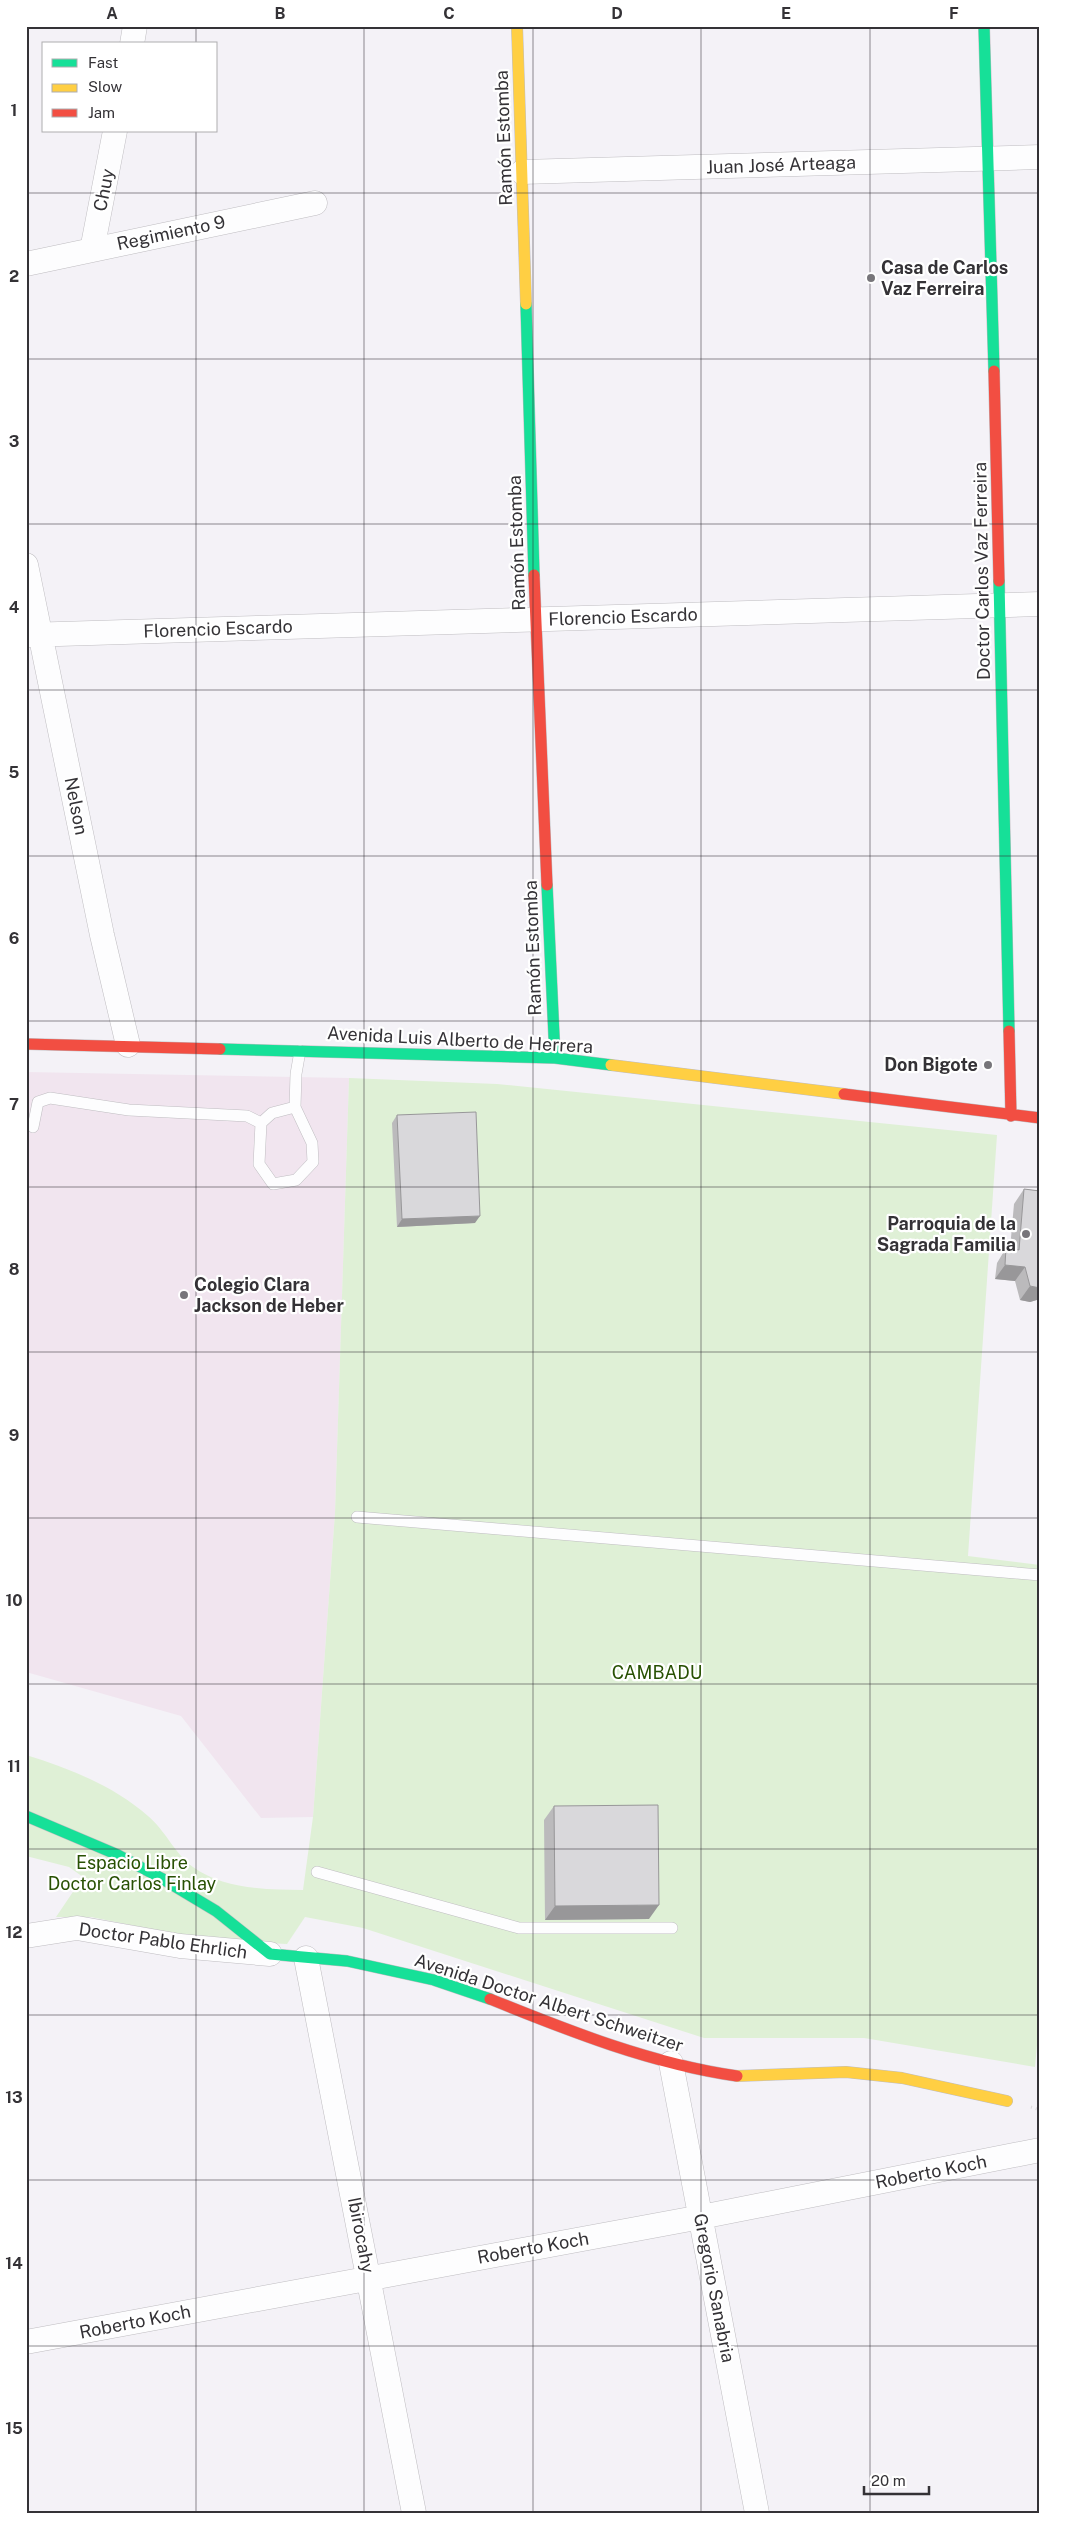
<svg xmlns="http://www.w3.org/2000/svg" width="1066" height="2539" font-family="'Public Sans',sans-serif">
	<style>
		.education { fill: #f1e5ef }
		.green { fill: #dff0d6 }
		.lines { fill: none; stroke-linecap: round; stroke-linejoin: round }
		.lane-casing { stroke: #bfbdc1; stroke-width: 12 }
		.street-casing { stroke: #bfbdc1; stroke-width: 25 }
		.fast-casing { stroke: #bfbdc1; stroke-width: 12 }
		.slow-casing { stroke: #bfbdc1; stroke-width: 12 }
		.jam-casing { stroke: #bfbdc1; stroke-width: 12 }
		.path { stroke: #dad8da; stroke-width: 3; stroke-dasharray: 1 4; stroke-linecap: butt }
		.lane { stroke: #fdfdfe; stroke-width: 11 }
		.street { stroke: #fdfdfe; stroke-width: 24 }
		.fast { stroke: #16e098; stroke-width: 11 }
		.slow { stroke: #ffcf43; stroke-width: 11 }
		.jam { stroke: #f24e42; stroke-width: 11 }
		.wall { fill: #bbbabc }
		.shaded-wall { fill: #989799 }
		.building { fill: #d9d8db; stroke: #989799 }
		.grid { fill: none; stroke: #343236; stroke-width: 1; stroke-opacity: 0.55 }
		.poi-dot { fill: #77757a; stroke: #fff; stroke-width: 2 }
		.labels { text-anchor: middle; stroke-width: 4.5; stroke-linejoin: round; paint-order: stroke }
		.street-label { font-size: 18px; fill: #343236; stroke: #fff }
		.poi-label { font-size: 18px; font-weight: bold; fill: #343236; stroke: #fff; text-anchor: start }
		.park-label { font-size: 18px; fill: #285103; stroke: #fff }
		.neatline { fill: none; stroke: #343236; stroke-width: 2 }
		.grid-label { font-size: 16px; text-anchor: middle; font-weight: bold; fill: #343236 }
	</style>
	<rect width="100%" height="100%" fill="#f4f2f7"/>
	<path class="education" d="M26 1072 349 1078 335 1513 313 1817 261 1818 181 1716 26 1672Z"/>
	<path class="green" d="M349 1078 497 1084 997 1135 968 1556 1040 1565V2013L1035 2067 864 2038H704L363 1928 305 1917 287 1944 204 1940 91 1917H56L83 1877 69 1867 26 1856V1755C69 1768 114 1786 148 1816 165 1830 175 1854 193 1867 223 1889 268 1890 303 1890L313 1817 335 1513Z"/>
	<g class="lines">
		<g class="lane-casing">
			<path id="lane" d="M295 1107 272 1113 261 1123 259 1164 273 1184 296 1180 313 1162 312 1143 295 1107 296 1074 300 1051
				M33 1127 38 1102 50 1098 129 1110 247 1116 261 1123
				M357 1517 1040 1575
				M317 1872 519 1928H672"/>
		</g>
		<g class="street-casing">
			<path id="street" d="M132 44 135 26
				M522 172 1040 157
				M92 250 115 131
				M26 264 315 203
				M26 565 102 935 128 1045
				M26 635 1040 604
				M26 1936 77 1928 180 1946 270 1954
				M306 1958 414 2513
				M671 2063 757 2513
				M26 2342 701 2217 1040 2150"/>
		</g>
		<g class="fast-casing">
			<path id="fast" d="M984 26 994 371
				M526 304 534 575
				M999 581 1009 1031
				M547 885 555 1058
				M220 1049 555 1058 611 1065
				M26 1816 118 1855 161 1878 216 1911 270 1954 347 1961 434 1980 490 1999"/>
		</g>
		<g class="slow-casing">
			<path id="slow" d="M517 26 526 304
				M611 1065 844 1094
				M737 2076 846 2072 902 2078 1007 2101"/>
		</g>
		<g class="jam-casing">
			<path id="jam" d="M994 371 999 581
				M534 575 547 885
				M1009 1031 1011 1116
				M26 1044 220 1049
				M844 1094 1040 1118
				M490 1999C569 2031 652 2064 737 2076"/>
		</g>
		<path class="path" d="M1031 2107 1040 2110"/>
		<use href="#lane" class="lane"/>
		<use href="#street" class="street"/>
		<use href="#fast" class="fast"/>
		<use href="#slow" class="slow"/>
		<use href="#jam" class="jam"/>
	</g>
	<path class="wall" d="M397 1115 475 1223 397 1227 392 1123Z
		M1024 1189 1040 1191V1299L1030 1302 1020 1300 1015 1281 995 1279 997 1263 1006 1248 1010 1249 1014 1204Z
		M554 1806 649 1919 545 1920 544 1820Z"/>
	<path class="shaded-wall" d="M480 1216 475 1223 397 1227 402 1219Z
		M1005 1265 1025 1267 1015 1281 995 1279Z
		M1030 1286 1040 1288V1299L1030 1302 1020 1300Z
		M659 1905 649 1919 545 1920 555 1906Z"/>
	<path class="building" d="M476 1112 480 1216 402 1219 397 1115Z
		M1024 1189 1040 1191V1288L1030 1286 1025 1267 1005 1265 1006 1248 1019 1250Z
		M658 1805 659 1905 555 1906 554 1806Z"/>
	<path class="grid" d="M196 26V44M364 26V2513M533 26V2513M701 26V2513M870 26V2513M196 131V2513M26 193H1040M26 359H1040M26 524H1040M26 690H1040M26 856H1040M26 1021H1040M26 1187H1040M26 1352H1040M26 1518H1040M26 1684H1040M26 1849H1040M26 2015H1040M26 2180H1040M26 2346H1040"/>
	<g class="poi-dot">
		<circle cx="871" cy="278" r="5"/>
		<circle cx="988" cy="1065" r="5"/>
		<circle cx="1026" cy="1234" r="5"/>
		<circle cx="184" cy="1295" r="5"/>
	</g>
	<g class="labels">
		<g class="street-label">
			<text transform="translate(504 138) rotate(-92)" y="6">Ramón Estomba</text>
			<text transform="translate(781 165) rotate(-2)" y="6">Juan José Arteaga</text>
			<text transform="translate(104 190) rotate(-79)" y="6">Chuy</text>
			<text transform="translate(171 233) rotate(-12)" y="6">Regimiento 9</text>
			<text transform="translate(517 543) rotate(-92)" y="6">Ramón Estomba</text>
			<text transform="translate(982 571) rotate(-91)" y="6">Doctor Carlos Vaz Ferreira</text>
			<text transform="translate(623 617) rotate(-2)" y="6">Florencio Escardo</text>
			<text transform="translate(218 629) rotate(-2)" y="6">Florencio Escardo</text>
			<text transform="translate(76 806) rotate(79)" y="6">Nelson</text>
			<text transform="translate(533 948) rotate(-92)" y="6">Ramón Estomba</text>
			<text transform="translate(460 1040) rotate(3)" y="6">Avenida Luis Alberto de Herrera</text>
			<text transform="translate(163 1941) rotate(8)" y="6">Doctor Pablo Ehrlich</text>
			<text transform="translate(549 2003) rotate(18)" y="6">Avenida Doctor Albert Schweitzer</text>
			<text transform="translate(931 2172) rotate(-11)" y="6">Roberto Koch</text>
			<text transform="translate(361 2235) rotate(79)" y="6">Ibirocahy</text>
			<text transform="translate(533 2248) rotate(-10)" y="6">Roberto Koch</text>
			<text transform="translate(714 2288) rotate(79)" y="6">Gregorio Sanabria</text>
			<text transform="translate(135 2322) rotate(-11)" y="6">Roberto Koch</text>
		</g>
		<g class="poi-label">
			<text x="881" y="274">Casa de Carlos<tspan x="881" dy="21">Vaz Ferreira</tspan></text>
			<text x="978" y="1071" text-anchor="end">Don Bigote</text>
			<text x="1016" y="1230" text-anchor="end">Parroquia de la<tspan x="1016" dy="21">Sagrada Familia</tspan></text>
			<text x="194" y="1291">Colegio Clara<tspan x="194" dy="21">Jackson de Heber</tspan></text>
		</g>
		<g class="park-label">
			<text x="657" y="1679">CAMBADU</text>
			<text x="132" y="1869">Espacio Libre<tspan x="132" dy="21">Doctor Carlos Finlay</tspan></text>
		</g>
	</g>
	<rect width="1066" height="2539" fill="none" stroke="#ffffff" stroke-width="55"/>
	<rect x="42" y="42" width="175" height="90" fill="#ffffff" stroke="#aeadaf"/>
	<rect x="52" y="59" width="25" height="8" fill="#16e098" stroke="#aeadaf"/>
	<text x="88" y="68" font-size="15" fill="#343236">Fast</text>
	<rect x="52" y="84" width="25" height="8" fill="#ffcf43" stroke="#aeadaf"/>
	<text x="88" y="92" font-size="15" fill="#343236">Slow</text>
	<rect x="52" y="109" width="25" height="8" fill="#f24e42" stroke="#aeadaf"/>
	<text x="88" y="118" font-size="15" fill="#343236">Jam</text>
	<path d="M864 2486v8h65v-8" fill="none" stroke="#343236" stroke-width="2.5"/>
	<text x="871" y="2486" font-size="15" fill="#343236" stroke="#ffffff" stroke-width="4" paint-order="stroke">20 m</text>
	<rect x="28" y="28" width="1010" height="2484" class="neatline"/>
	<g class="grid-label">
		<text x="112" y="19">A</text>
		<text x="280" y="19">B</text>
		<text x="449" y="19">C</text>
		<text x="617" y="19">D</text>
		<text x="786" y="19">E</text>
		<text x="954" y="19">F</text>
		<text x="14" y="116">1</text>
		<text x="14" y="282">2</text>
		<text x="14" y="447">3</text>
		<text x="14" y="613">4</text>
		<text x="14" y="778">5</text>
		<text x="14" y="944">6</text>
		<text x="14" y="1110">7</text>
		<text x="14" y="1275">8</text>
		<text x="14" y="1441">9</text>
		<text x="14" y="1606">10</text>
		<text x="14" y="1772">11</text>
		<text x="14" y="1938">12</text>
		<text x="14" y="2103">13</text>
		<text x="14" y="2269">14</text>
		<text x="14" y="2434">15</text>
	</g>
</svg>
